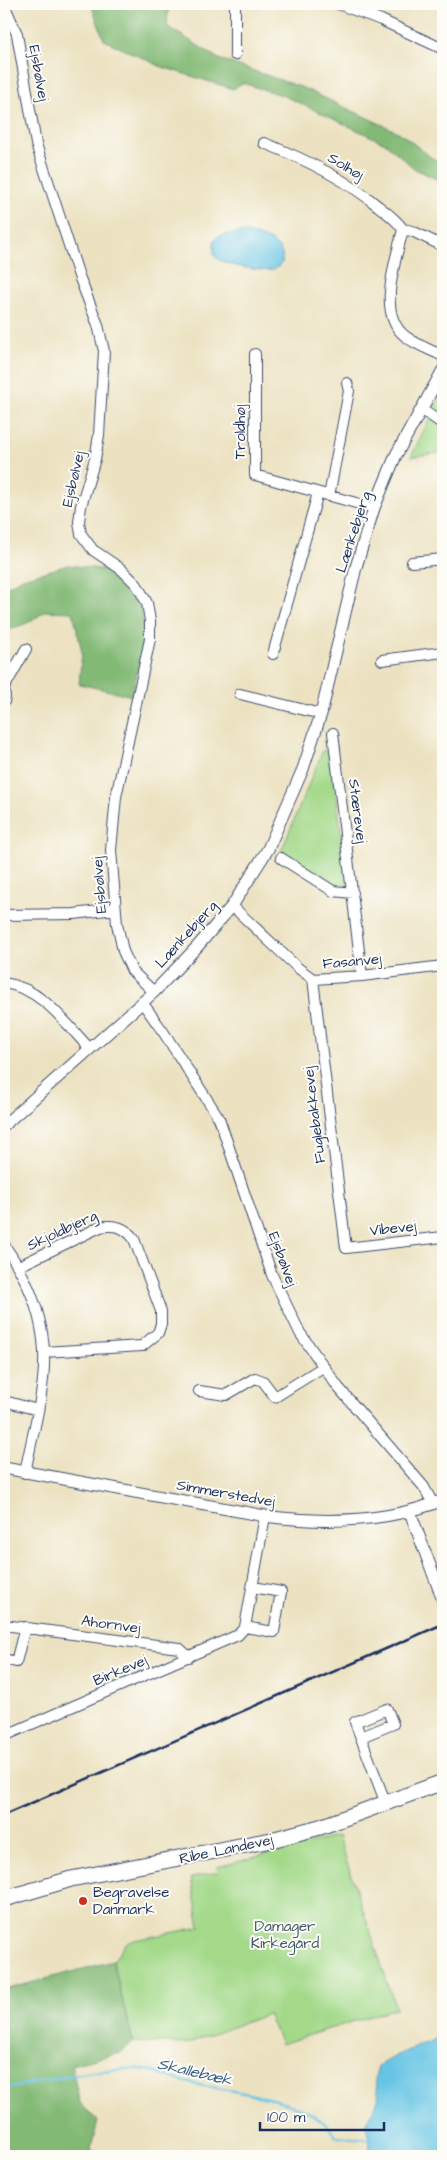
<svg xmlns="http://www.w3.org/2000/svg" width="447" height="2160" font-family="'Architects Daughter',sans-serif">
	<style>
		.green { fill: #a3d989; stroke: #5f8474 }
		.forest { fill: #82b975; stroke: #4e746a }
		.water { fill: #66c5e4; stroke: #407aa1 }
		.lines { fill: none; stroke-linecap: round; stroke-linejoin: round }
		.stream { stroke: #66c5e4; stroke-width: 2.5 }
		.minor-casing { stroke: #3a4a6d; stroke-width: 12 }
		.tertiary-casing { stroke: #3a4a6d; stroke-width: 13 }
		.primary-casing { stroke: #3a4a6d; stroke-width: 17 }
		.minor { stroke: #fff; stroke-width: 10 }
		.tertiary { stroke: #fff; stroke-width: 11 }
		.primary { stroke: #fff; stroke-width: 15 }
		.rail { stroke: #1b2f5e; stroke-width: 2.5 }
		.poi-dot { fill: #c8321e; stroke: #fdfcf7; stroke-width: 2 }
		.labels { text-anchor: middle; stroke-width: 4; stroke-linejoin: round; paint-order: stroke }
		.street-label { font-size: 15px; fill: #1b2f5e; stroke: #fdfcf7 }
		.poi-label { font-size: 15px; fill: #1b2f5e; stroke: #fdfcf7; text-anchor: start }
		.park-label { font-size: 15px; fill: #3d5a69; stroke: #fdfcf7 }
		.water-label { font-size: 16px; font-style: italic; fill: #325c86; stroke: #fdfcf7 }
	</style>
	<rect width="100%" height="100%" fill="#fdfcf7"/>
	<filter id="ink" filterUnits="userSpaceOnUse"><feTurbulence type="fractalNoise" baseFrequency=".02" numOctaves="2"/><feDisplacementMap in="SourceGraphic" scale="10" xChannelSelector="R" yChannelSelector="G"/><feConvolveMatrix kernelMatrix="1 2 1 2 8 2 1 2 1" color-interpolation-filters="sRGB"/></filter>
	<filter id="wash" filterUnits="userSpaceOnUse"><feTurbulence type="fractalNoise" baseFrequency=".0096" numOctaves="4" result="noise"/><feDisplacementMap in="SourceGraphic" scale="20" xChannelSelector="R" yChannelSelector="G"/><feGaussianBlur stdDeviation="1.12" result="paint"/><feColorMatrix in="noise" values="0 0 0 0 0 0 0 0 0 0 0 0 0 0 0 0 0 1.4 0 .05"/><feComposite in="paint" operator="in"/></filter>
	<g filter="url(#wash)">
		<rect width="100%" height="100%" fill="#ece2c1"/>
		<path class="green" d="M443 391V452L411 457Z
			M323 750 331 754 348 886 334 888 280 854Z
			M338 1836 396 2008 281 2044 268 2014 186 2044 133 2042 113 1961 125 1944 135 1940 200 1927 191 1878 218 1872 217 1867Z"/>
		<path class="forest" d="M91 4H169L167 26 219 59 301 87 400 133 432 158 443 163V182L415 169 385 143 282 95 242 83 233 89 162 67 104 40Z
			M68 565 108 570 127 583 140 603 145 635 132 696 79 684 82 652 73 612 45 611 32 621 4 632V588L23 578Z
			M113 1961 133 2042 120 2053 71 2065 80 2103 98 2121 91 2149 96 2156H4V1990Z"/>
		<path class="water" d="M241 232C257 235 287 241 282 263 279 266 276 269 272 270 262 272 219 265 215 256 213 252 214 244 214 240L219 236Z
			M443 2036V2156H369L370 2143 366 2125 379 2097 375 2078 378 2066 392 2057Z"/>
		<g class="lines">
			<path class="stream" d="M4 2089C44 2082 99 2067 139 2069 155 2070 173 2079 190 2083 231 2093 312 2096 335 2136L369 2139"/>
		</g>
	</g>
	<g filter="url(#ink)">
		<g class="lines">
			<g class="minor-casing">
				<path id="minor" d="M4 4 17 34 36 144 79 276 98 325 104 351 99 435 95 459 81 506 79 522 81 534 93 550 121 569 137 585 147 603 150 621V639L116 797 111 850 117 924 123 951 132 971 154 992
					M235 4V55
					M338 4 381 20 443 49
					M264 143C305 159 344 178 378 206 387 213 396 219 403 229 396 261 376 313 405 336 416 345 431 350 443 356
					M403 229 412 231 443 246
					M255 354V475L374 508
					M421 409 443 424
					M329 496 349 391 347 383
					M412 562 443 559
					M273 654 318 493
					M382 660 443 652
					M4 688 26 649
					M4 689 5 696 4 702
					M240 694 321 714
					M333 733 362 976
					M281 858 333 891 353 893
					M232 906 298 968 313 979 362 976 443 966
					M4 915 74 914 115 909
					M313 979 346 1248 443 1237
					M4 983C41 988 65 1022 89 1048
					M142 1002 164 1033 219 1118 272 1275 300 1333 338 1387 424 1487 433 1504
					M4 1245C26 1276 42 1312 44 1351 46 1389 32 1435 25 1473
					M19 1266 100 1227C115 1224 125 1227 134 1239L161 1311V1324L158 1333 142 1346 44 1352
					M199 1391 226 1395 255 1378 263 1381 275 1397 323 1367
					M4 1401 38 1410
					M4 1625 179 1648 189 1657
					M245 1627 274 1632 281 1592 253 1587
					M4 1659 16 1662 25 1627
					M4 1736 238 1635 245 1627 265 1516
					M361 1737 393 1724 387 1709 355 1722 386 1804"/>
			</g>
			<g class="tertiary-casing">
				<path id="tertiary" d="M4 1125 154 992 197 947 232 906 268 849 303 769 321 714 356 567 374 508 396 455 443 370
					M4 1468 265 1516C325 1524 386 1523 443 1500
					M410 1512 443 1600"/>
			</g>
			<g class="primary-casing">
				<path id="primary" d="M4 1899 71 1879 271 1840 320 1827 443 1782"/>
			</g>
			<use href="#minor" class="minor"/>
			<use href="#tertiary" class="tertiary"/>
			<use href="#primary" class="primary"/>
			<path class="rail" d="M4 1815 443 1624"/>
		</g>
	</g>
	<circle class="poi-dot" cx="83" cy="1901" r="5"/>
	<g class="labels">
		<g class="street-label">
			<text transform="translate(39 73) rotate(80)" y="5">Ejsbølvej</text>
			<text transform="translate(346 166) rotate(31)" y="5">Solhøj</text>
			<text transform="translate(240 432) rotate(-90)" y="5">Troldhøj</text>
			<text transform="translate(73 479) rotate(-77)" y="5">Ejsbølvej</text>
			<text transform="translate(353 532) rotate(-72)" y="5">Lænkebjerg</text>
			<text transform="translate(358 811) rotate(83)" y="5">Stærevej</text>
			<text transform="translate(99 885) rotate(-94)" y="5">Ejsbølvej</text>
			<text transform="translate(186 934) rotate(-48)" y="5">Lænkebjerg</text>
			<text transform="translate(352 961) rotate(-5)" y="5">Fasanvej</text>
			<text transform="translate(314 1115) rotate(-97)" y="5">Fuglebakkevej</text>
			<text transform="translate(393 1228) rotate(-6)" y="5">Vibevej</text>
			<text transform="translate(62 1230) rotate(-25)" y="5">Skjoldbjerg</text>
			<text transform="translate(283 1259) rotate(70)" y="5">Ejsbølvej</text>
			<text transform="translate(226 1493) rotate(10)" y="5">Simmerstedvej</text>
			<text transform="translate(111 1624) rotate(8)" y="5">Ahornvej</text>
			<text transform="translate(120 1670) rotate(-23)" y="5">Birkevej</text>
			<text transform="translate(226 1849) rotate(-12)" y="5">Ribe Landevej</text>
		</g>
		<g class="poi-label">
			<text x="93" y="1897">Begravelse<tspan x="93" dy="17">Danmark</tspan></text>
		</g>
		<g class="park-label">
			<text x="285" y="1931">Damager<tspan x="285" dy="17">Kirkegård</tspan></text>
		</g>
		<g class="water-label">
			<text transform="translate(195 2071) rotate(13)" y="6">Skallebæk</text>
		</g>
	</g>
	<rect width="447" height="2160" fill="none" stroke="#fdfcf7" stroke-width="20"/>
	<path d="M260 2122v8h124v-8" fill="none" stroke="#1b2f5e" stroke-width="2.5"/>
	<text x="267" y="2122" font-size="15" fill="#1b2f5e" stroke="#fdfcf7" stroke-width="4" paint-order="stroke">100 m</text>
</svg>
